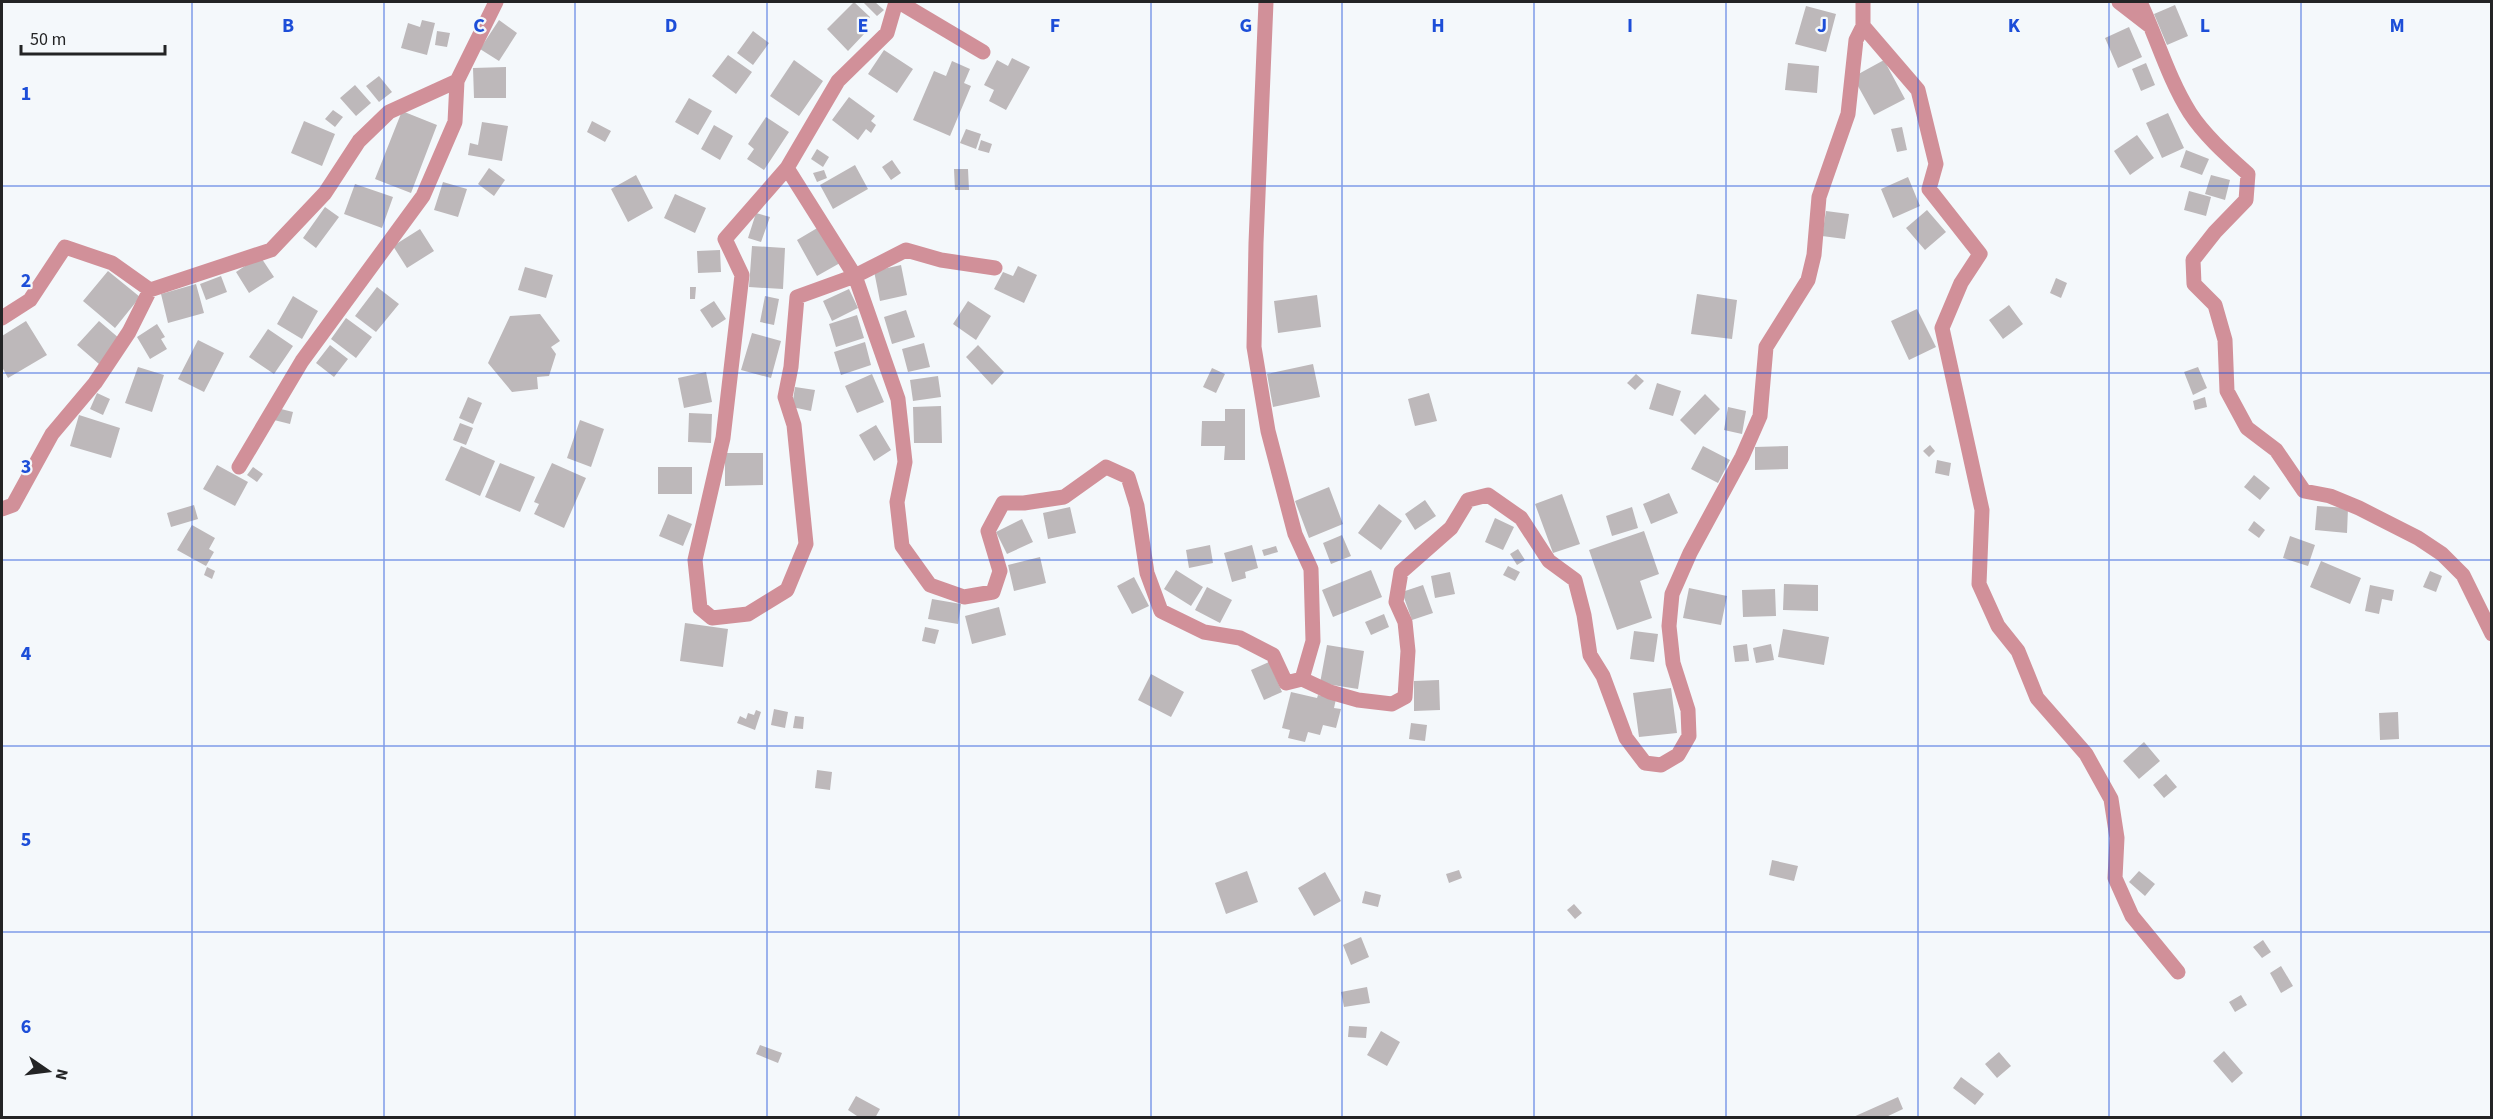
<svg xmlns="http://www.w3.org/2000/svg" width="2493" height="1119" font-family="'Source Sans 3',sans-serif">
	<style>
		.building { fill: #bdb8ba }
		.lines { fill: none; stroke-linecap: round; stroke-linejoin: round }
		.minor { stroke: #d19099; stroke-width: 15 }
		.grid { fill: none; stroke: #1d4ed8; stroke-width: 1.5; stroke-opacity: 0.55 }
		.grid-label { font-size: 20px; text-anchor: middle; font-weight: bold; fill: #1d4ed8; stroke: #f4f8fb; stroke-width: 4.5; stroke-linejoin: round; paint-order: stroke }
	</style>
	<rect width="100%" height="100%" fill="#f4f8fb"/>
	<path class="building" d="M854 2 870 17 860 28 865 33 848 51 827 29Z
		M863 2H875L884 10 877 16Z
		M2175 5 2188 36 2167 45 2154 14Z
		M1806 6 1836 14 1826 52 1795 44Z
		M422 20 435 23 427 55 401 48 408 23 420 27Z
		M499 20 517 33 499 61 480 49Z
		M2129 27 2142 57 2118 68 2105 38Z
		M437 31 450 33 447 47 435 45Z
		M753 31 769 43 753 65 737 53Z
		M884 50 913 69 897 93 868 74Z
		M728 55 752 72 736 94 712 76Z
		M1012 58 1030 67 1006 110 989 101 994 90 984 85 997 60 1008 66Z
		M794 60 823 81 799 116 770 96Z
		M1884 60 1905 99 1874 115 1853 77Z
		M952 61 970 69 964 83 971 86 950 136 913 120 934 71 946 76Z
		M1788 63 1819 66 1817 93 1785 90Z
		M2146 63 2155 85 2141 91 2132 69Z
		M506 67V98H474L473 68Z
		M379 76 392 92 379 102 366 86Z
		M355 85 371 103 356 116 340 98Z
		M849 97 875 116 871 121 876 125 871 133 866 129 858 140 832 120Z
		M689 98 712 111 698 135 675 122Z
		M333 110 343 117 335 127 325 119Z
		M402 111 437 125 411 193 375 179Z
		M2168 113 2184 148 2162 158 2146 123Z
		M766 117 789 132 764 170 747 159 754 149 748 144Z
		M304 121 335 134 322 166 291 153Z
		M592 121 611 131 605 142 587 132Z
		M482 122 508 126 502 161 468 155 470 143 478 145Z
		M714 125 733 136 720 160 701 149Z
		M1902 127 1907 150 1897 152 1891 129Z
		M966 129 981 134 976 149 960 143Z
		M2137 135 2154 158 2130 175 2114 151Z
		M981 140 992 144 989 153 978 150Z
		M817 149 829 157 823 167 811 159Z
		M2186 150 2209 159 2202 175 2180 167Z
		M892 160 901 173 891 180 882 167Z
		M855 165 868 189 833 209 820 185Z
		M489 168 505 180 494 196 478 184Z
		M954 169H968L969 190H955Z
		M824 170 827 178 817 182 813 173Z
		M636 175 653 208 628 222 611 189Z
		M2211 175 2230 180 2225 200 2205 194Z
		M1908 177 1920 206 1893 218 1881 189Z
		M443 182 467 189 458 217 434 210Z
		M355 184 393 197 382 228 344 214Z
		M2189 191 2211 197 2206 216 2184 210Z
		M675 194 706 208 695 233 664 218Z
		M325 207 339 217 316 248 303 238Z
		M1927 210 1946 232 1925 250 1906 228Z
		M1826 211 1849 214 1845 239 1822 236Z
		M756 213 770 217 761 242 748 238Z
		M819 227 840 263 817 276 797 240Z
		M420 229 434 251 407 268 393 246Z
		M752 246 785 248 783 289 749 287Z
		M720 250 721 272 698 273 697 251Z
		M260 256 274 277 249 293 236 272Z
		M901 265 907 295 880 301 874 271Z
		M1018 266 1037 275 1024 303 994 289 1003 272 1013 276Z
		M525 267 553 275 546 298 518 290Z
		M108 271 140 297 115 328 83 301Z
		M221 276 227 292 206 300 200 284Z
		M2056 278 2067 283 2061 298 2050 293Z
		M196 284 204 313 168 323 161 294Z
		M377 287 399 304 376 332 355 316Z
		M690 287H696L695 299H690Z
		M849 289 858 308 832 321 823 301Z
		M1697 294 1737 300 1732 339 1691 334Z
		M1317 295 1321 327 1278 333 1274 301Z
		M293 296 318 311 302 339 277 324Z
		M765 296 779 299 774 325 760 322Z
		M714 301 726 319 712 328 700 310Z
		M968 301 991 316 976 340 953 324Z
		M2009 305 2023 324 2003 339 1989 320Z
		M1917 309 1936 347 1909 360 1891 321Z
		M906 310 915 337 892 344 884 317Z
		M540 314 560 341 551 347 556 354 549 376 537 377 538 389 512 392 488 363 510 316Z
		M857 315 864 338 836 347 829 324Z
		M346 318 372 337 356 358 331 339Z
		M26 321 47 355 8 378 2 367V336Z
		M99 321 120 339 99 364 77 345Z
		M157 324 165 337 161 339 167 349 150 359 137 337Z
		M268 329 293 346 274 374 249 357Z
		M752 333 781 341 771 378 741 370Z
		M198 340 224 353 204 392 178 379Z
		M865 342 871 365 841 375 834 352Z
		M924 343 930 367 908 372 902 349Z
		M330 345 348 359 334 377 316 363Z
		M978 345 1004 372 992 385 966 357Z
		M1313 364 1320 397 1273 407 1267 374Z
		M138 367 164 375 152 412 125 403Z
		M2198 367 2207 388 2193 395 2184 372Z
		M1212 368 1225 374 1216 393 1203 387Z
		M706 372 712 402 684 408 678 378Z
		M872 374 884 402 857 413 845 386Z
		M1636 374 1644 381 1635 390 1627 383Z
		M938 376 941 397 913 401 910 380Z
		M1657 383 1681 391 1673 416 1649 409Z
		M795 387 815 390 811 411 792 407Z
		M97 393 110 399 103 415 90 409Z
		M1429 393 1437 421 1415 426 1408 399Z
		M1705 394 1720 409 1695 435 1680 420Z
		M468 397 482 403 473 424 459 418Z
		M2205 397 2207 407 2195 410 2193 401Z
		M941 406 942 443H914L913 407Z
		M1728 407 1746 411 1742 434 1724 430Z
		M277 408 293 412 290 424 274 420Z
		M1225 409H1245V460H1224L1225 446H1201L1202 421H1225Z
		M689 413 712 414 711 443 688 442Z
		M79 415 120 428 111 458 70 446Z
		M580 420 604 429 591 467 567 458Z
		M460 423 473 428 466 445 453 440Z
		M876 425 891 450 874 461 859 435Z
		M1930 445 1935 451 1929 457 1923 451Z
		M461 446 495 461 480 496 445 480Z
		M1703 446 1730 460 1718 483 1691 469Z
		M1788 446V469L1755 470V447Z
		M725 453H763V485L725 486Z
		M1937 460 1951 463 1949 476 1935 473Z
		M500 463 535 477 520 512 485 497Z
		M552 463 586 478 564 528 534 514 539 504 534 502Z
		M217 465 248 482 235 506 203 489Z
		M253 467 263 474 257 482 247 475Z
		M658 467H692V494H658Z
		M2254 475 2270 488 2260 500 2244 487Z
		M1329 487 1343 524 1309 538 1295 501Z
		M1669 493 1678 513 1651 524 1643 504Z
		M1562 494 1580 544 1553 553 1535 504Z
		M1425 500 1436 516 1415 530 1405 514Z
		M1379 504 1402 521 1381 550 1358 533Z
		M194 505 198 519 171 527 167 513Z
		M2317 506 2348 508 2347 533 2315 530Z
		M1070 507 1076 533 1048 539 1043 513Z
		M1632 507 1638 528 1612 536 1606 516Z
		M668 514 692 524 683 546 659 536Z
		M1495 518 1514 527 1503 550 1485 542Z
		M1022 519 1033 542 1007 554 996 532Z
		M2254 521 2265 530 2259 538 2248 530Z
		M192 525 215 538 209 549 214 552 206 566 177 550Z
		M1644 531 1659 574 1640 581 1652 618 1617 630 1589 550Z
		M1342 535 1351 556 1331 564 1323 543Z
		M2290 536 2315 545 2308 566 2283 558Z
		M1210 545 1213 563 1189 568 1186 550Z
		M1252 545 1258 568 1245 572 1246 578 1232 582 1224 553Z
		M1276 546 1278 552 1264 556 1262 550Z
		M1518 549 1525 560 1517 565 1510 554Z
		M1040 557 1046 583 1014 591 1008 565Z
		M2321 561 2361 578 2350 604 2310 587Z
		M1508 566 1520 572 1515 581 1503 575Z
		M207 567 215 571 212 579 204 575Z
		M1176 570 1203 587 1191 606 1164 589Z
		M1371 570 1382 597 1333 617 1322 590Z
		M2430 571 2442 576 2436 592 2423 587Z
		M1450 572 1455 594 1435 598 1431 576Z
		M1134 577 1149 606 1132 614 1117 586Z
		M1784 584 1818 585V611L1783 610Z
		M1423 585 1433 613 1412 620 1402 592Z
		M2370 585 2394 590 2392 601 2382 599 2379 614 2365 611Z
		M1207 587 1232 600 1220 623 1195 610Z
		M1689 588 1727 596 1721 625 1683 618Z
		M1775 589 1776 616 1743 617 1742 590Z
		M932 599 961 604 958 624 928 619Z
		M999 607 1006 635 972 644 965 616Z
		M1384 614 1389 627 1371 635 1365 622Z
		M685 623 728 629 723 667 680 661Z
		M925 627 939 630 935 644 922 641Z
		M1783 629 1829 637 1824 665 1778 657Z
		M1634 631 1658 634 1654 662 1630 659Z
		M1747 644 1749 661 1735 662 1733 646Z
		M1771 644 1774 660 1756 663 1753 648Z
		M1327 645 1364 651 1358 689 1320 683Z
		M1269 662 1282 692 1264 700 1251 670Z
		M1151 674 1184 692 1171 717 1138 700Z
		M1439 680 1440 710 1414 711V681Z
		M1671 688 1677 733 1639 737 1633 693Z
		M1291 692 1317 698 1318 695 1336 699 1334 708 1341 709 1336 728 1323 725 1320 735 1308 732 1305 742 1288 738 1290 730 1282 728Z
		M774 709 788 712 785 728 771 725Z
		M756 710 761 712 755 730 737 723 740 716 746 719 748 713 754 715Z
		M2398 712 2399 739 2380 740 2379 713Z
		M795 716 804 717 803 729 793 728Z
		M1411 723 1427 725 1425 741 1409 739Z
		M2144 742 2160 761 2139 779 2123 761Z
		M817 770 832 772 830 790 815 788Z
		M2166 774 2177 787 2164 798 2153 785Z
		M1772 860 1798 866 1794 881 1769 875Z
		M1459 870 1462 878 1449 883 1446 874Z
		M1247 871 1258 902 1226 914 1215 883Z
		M2139 871 2155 884 2145 896 2129 882Z
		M1325 872 1341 901 1314 916 1298 888Z
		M1365 891 1381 895 1378 907 1362 903Z
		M1574 904 1582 913 1575 919 1567 910Z
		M1361 937 1369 957 1351 965 1343 945Z
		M2263 940 2271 952 2262 958 2253 947Z
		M2281 966 2293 986 2281 993 2270 973Z
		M1367 987 1370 1003 1344 1007 1341 992Z
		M2241 995 2247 1005 2235 1012 2229 1002Z
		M1349 1026 1367 1027 1366 1038 1348 1037Z
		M1381 1031 1400 1042 1387 1066 1367 1055Z
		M760 1045 782 1053 778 1063 756 1054Z
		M2224 1051 2243 1073 2232 1083 2213 1061Z
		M1999 1052 2011 1066 1997 1078 1985 1064Z
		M1961 1077 1984 1094 1975 1105 1953 1088Z
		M856 1096 880 1109 875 1118H860L848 1110Z
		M1898 1097 1903 1109 1884 1118H1851Z"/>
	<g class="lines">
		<path class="minor" d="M896 2 887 33 838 81 787 168 855 276 898 399 905 462 897 502 902 546 930 585 964 597 993 592 1000 571 988 531 1003 503H1024L1064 497 1106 467 1128 477 1137 506 1147 573 1161 611 1204 632 1240 638 1273 655 1286 683 1302 679 1330 692 1358 700 1392 704 1405 697 1408 651 1405 622 1396 602 1401 572 1451 528 1468 500 1488 495 1521 518 1549 561 1575 580 1584 615 1590 655 1603 676 1626 738 1645 763 1661 765 1678 755 1689 736 1688 710 1673 663 1669 626 1672 594 1690 553 1742 457 1760 416 1766 347 1808 280 1814 255 1819 197 1848 114 1856 40 1863 26
			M899 2 983 52
			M1266 2 1256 243 1254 347 1268 431 1295 534 1311 569 1313 641 1302 679
			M1863 2V26L1918 90 1936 164 1929 189 1980 254 1961 283 1942 328 1982 510 1979 584 1998 626 2018 651 2037 698 2086 754 2111 799 2117 838 2115 878 2132 916 2178 972
			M2119 2 2150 26
			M2140 2C2157 38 2168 78 2190 113 2205 136 2228 156 2248 174L2246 200 2215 232 2193 260 2194 284 2215 305 2225 340 2227 391 2247 428 2276 450 2304 491 2330 496 2359 508 2418 538 2442 554 2463 575 2492 634
			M787 168 725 239 742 275 723 438 695 560 700 608 712 618 748 614 787 590 806 544 794 425 785 397 791 367 797 297 855 276 906 250 941 260 995 268
			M2 318 30 300 65 247 112 263 150 290 271 250 325 193 359 141 389 112 457 81
			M239 467 302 361 423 196 455 122 457 81 496 2
			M2 509 13 505 52 434 95 383 129 332 150 290"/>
	</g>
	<path class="grid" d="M192 2V1118M384 2V1118M575 2V1118M767 2V1118M959 2V1118M1151 2V1118M1342 2V1118M1534 2V1118M1726 2V1118M1918 2V1118M2109 2V1118M2301 2V1118M2 186H2492M2 373H2492M2 560H2492M2 746H2492M2 932H2492"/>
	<g class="grid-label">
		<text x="288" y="32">B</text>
		<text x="479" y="32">C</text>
		<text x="671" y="32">D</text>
		<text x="863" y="32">E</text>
		<text x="1055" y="32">F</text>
		<text x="1246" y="32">G</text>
		<text x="1438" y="32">H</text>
		<text x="1630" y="32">I</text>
		<text x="1822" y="32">J</text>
		<text x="2014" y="32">K</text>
		<text x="2205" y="32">L</text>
		<text x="2397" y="32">M</text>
		<text x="26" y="100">1</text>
		<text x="26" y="287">2</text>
		<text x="26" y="473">3</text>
		<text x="26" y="660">4</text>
		<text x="26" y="846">5</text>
		<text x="26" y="1033">6</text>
	</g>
	<rect width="2493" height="1119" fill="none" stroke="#232425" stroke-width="6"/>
	<g transform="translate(48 1071) rotate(104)" stroke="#f4f8fb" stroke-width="4.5" paint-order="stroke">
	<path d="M0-4.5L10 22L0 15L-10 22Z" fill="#232425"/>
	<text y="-9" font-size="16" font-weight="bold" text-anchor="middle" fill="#232425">N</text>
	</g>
	<path d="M21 45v9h144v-9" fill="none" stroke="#232425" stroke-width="3"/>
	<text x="30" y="45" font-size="18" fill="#232425" stroke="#f4f8fb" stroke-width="4.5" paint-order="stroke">50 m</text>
</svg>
